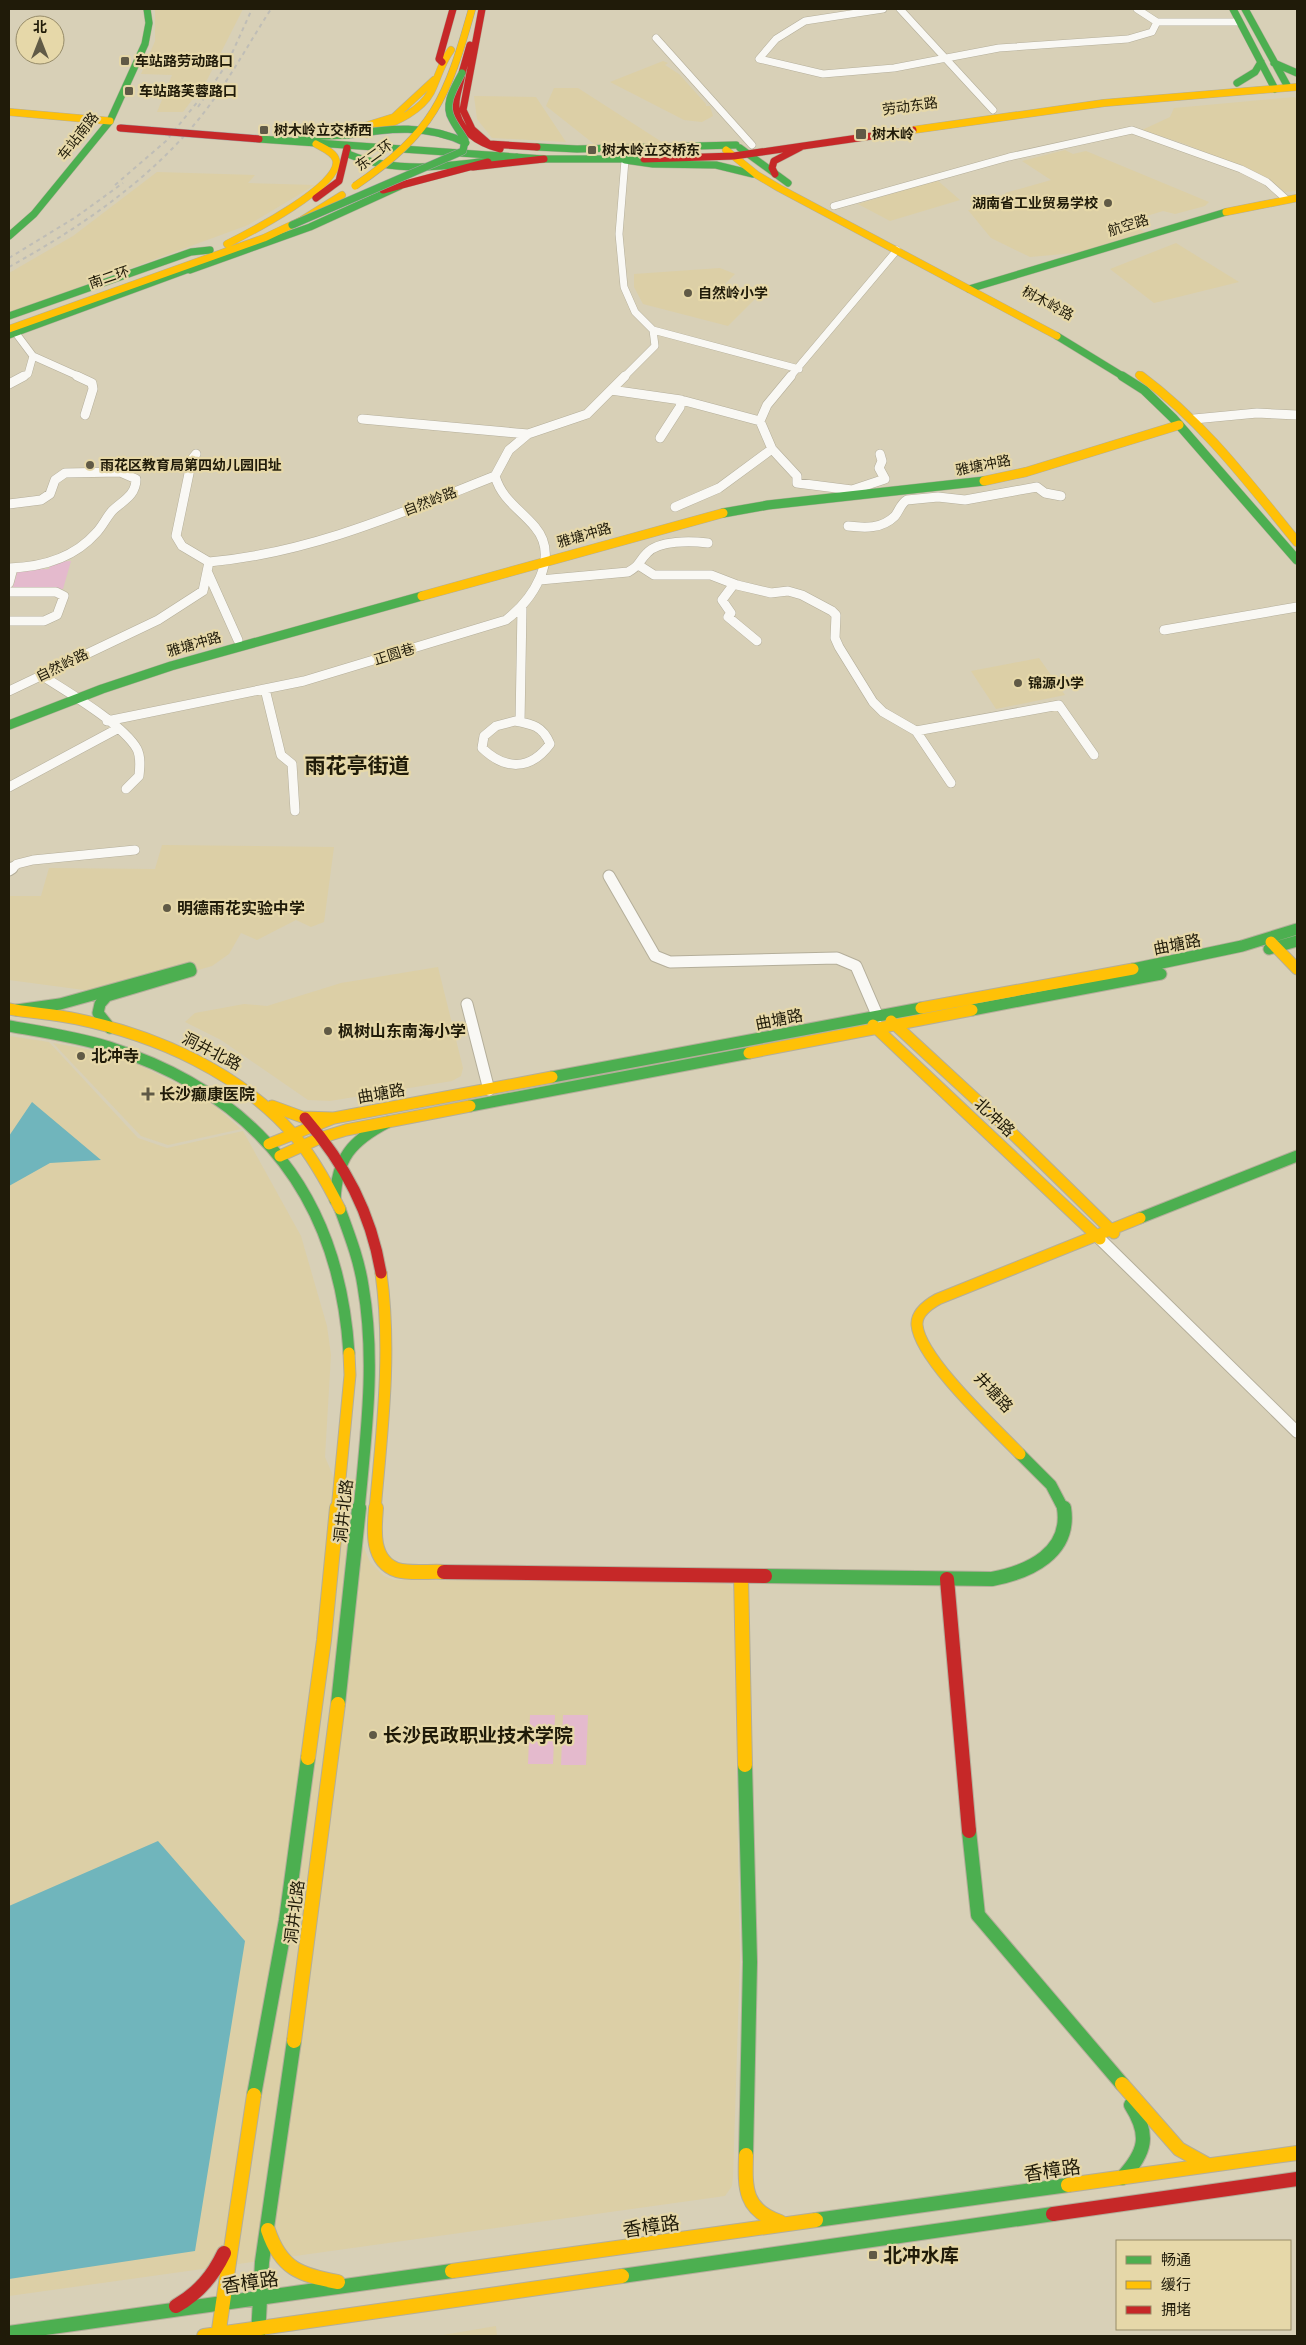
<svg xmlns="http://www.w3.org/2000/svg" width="1306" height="2345" font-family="Lato,'Noto Sans SC',sans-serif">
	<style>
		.built { fill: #dccfa6 }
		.green { fill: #e4bacd }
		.water { fill: #70b5bc }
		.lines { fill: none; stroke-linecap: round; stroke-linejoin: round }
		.street-far2-casing { stroke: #b4ae9a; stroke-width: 8 }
		.street-far1-casing { stroke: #b4ae9a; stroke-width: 10 }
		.street-casing { stroke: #b4ae9a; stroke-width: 13 }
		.fast-far3-casing { stroke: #b4ae9a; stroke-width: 8 }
		.fast-far2-casing { stroke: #b4ae9a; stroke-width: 10 }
		.fast-far1-casing { stroke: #b4ae9a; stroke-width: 13 }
		.fast-casing { stroke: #b4ae9a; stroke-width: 16 }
		.slow-far3-casing { stroke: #b4ae9a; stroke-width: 8 }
		.slow-far2-casing { stroke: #b4ae9a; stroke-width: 10 }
		.slow-far1-casing { stroke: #b4ae9a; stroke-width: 13 }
		.slow-casing { stroke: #b4ae9a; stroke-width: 16 }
		.jam-far2-casing { stroke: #b4ae9a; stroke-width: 8 }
		.jam-far1-casing { stroke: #b4ae9a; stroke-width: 13 }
		.jam-casing { stroke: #b4ae9a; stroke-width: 16 }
		.street-far2 { stroke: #f9f8f4; stroke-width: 7 }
		.street-far1 { stroke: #f9f8f4; stroke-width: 9 }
		.street { stroke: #f9f8f4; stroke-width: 11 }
		.fast-far3 { stroke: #4caf50; stroke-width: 7 }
		.fast-far2 { stroke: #4caf50; stroke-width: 9 }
		.fast-far1 { stroke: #4caf50; stroke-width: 11 }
		.fast { stroke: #4caf50; stroke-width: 14 }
		.slow-far3 { stroke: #ffc107; stroke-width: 7 }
		.slow-far2 { stroke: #ffc107; stroke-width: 9 }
		.slow-far1 { stroke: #ffc107; stroke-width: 11 }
		.slow { stroke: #ffc107; stroke-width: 14 }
		.jam-far2 { stroke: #c62828; stroke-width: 7 }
		.jam-far1 { stroke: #c62828; stroke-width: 11 }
		.jam { stroke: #c62828; stroke-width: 14 }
		.rail { stroke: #bfbdb6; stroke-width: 2; stroke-dasharray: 4 4; stroke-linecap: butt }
		.fast-bridge-casing { stroke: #a2a09f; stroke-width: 8; stroke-linecap: butt }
		.slow-bridge-casing { stroke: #a2a09f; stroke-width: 8; stroke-linecap: butt }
		.jam-bridge-casing { stroke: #a2a09f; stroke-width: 8; stroke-linecap: butt }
		.fast-bridge { stroke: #4caf50; stroke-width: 7 }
		.slow-bridge { stroke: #ffc107; stroke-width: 7 }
		.jam-bridge { stroke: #c62828; stroke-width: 7 }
		.poi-dot { fill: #605a46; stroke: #e6d8a9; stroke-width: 2 }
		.labels { text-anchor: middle; stroke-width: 4.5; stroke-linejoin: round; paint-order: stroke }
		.far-poi-label { font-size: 14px; font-weight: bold; fill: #201b09; stroke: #e6d8a9; text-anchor: start }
		.far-street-label { font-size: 14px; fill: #201b09; stroke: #e6d8a9 }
		.poi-label { font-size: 16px; font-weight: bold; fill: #201b09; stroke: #e6d8a9; text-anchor: start }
		.street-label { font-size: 16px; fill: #201b09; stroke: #e6d8a9 }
		.near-poi-label { font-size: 19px; font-weight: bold; fill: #201b09; stroke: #e6d8a9; text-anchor: start }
		.near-street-label { font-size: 19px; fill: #201b09; stroke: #e6d8a9 }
		.district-label { font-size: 21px; font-weight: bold; fill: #201b09; stroke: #e6d8a9 }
	</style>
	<rect width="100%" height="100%" fill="#d8d0b7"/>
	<path class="built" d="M155 9H243L207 80 183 112H157L172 75 141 74 155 41Z
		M663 61 668 63 665 65 679 74 706 104V106H710L713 116 702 122 684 120 610 82Z
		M554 88H578L665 144H594L546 106Z
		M474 96 536 97 566 142 492 138 477 119Z
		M1294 97 1297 99V191L1285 192 1269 180 1243 168 1185 144 1142 130 1170 117 1174 108Z
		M1065 150 1073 154 1086 151 1209 202 1205 206 1175 214 1163 211 1130 221 1135 227 1147 233 1086 252 1030 257 991 238 968 210 1009 205 1005 193 1051 180 1022 161Z
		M157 172 255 175 248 183 315 185 248 225 9 313V273L73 236Z
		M937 180 960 200 890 221 858 204Z
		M1176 243 1239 282 1154 303 1110 269Z
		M720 268 735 274 720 289 756 298 728 326 643 304 634 287V274Z
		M1039 658 1065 695 996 709 971 671Z
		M162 845 334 847 324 922 311 927 296 920 257 940 241 933 229 954 212 966 114 994 9 980V896H41L49 868 155 869Z
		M438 967 463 1068 461 1076 452 1081 330 1101 308 1100 221 1040 185 1022 195 1013 244 1004 267 1006 341 983Z
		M9 1036 49 1042 138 1138 167 1148 243 1131 301 1236 327 1326 331 1355 325 1457 370 1562 384 1576 394 1580 718 1582 730 1585 733 1590 740 1957 733 2178 732 2186 725 2196 9 2296Z
		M53 1043 116 1054 174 1082 215 1106 241 1129 168 1145 141 1136Z
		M496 2326 497 2336H437Z"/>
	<path class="green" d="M71 561 63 589 12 590 18 570 49 569 51 562Z
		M530 1715H555L553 1764H528Z
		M563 1715H588L586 1765H561Z"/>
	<path class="water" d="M32 1102 101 1160 50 1163 9 1186V1136Z
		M158 1841 245 1941 195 2251 9 2279V1906Z"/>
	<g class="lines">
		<g class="street-far2-casing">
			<path id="street-far2" d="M883 9 805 21 776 39 759 59 823 74 894 68 999 48 1128 39 1152 32 1157 22 1137 9
				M900 9 993 110
				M1157 22H1239
				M656 38 752 145
				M834 206 1009 157 1132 130 1241 169 1267 182 1286 199
				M653 330 799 369
				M15 332 33 356 28 374 22 377
				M33 356 80 377
				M624 377 655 346 653 330 635 312 624 287 619 234 625 160
				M790 377 897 250"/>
		</g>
		<g class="street-far1-casing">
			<path id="street-far1" d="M77 376 92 383 93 389 85 415
				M9 384 24 376
				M611 390 681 400 760 421 772 449 797 476V483L852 490 885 479 879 468 882 461 880 454
				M362 419 528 434
				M1194 419 1257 413 1297 415
				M760 421 767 405 791 376
				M660 438 680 407 681 400
				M196 454 192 459 176 536 182 546 209 562
				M9 504 41 500 50 494 55 480 65 473 120 472 136 479C136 496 122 501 112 511 106 518 102 527 96 533 74 558 41 567 9 568
				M675 507 719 488 772 449
				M848 526C865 528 882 529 895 516 899 511 901 503 907 500L938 497 965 500 1037 487 1045 493 1061 496
				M640 566 654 575H711L737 585 771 593 788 591 802 595 832 611 836 615 835 638 839 647 873 702 883 712 916 731 951 783
				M208 573 238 640
				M540 580 628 572C641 565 638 562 647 553 659 540 691 541 708 543
				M9 583 13 568
				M734 584 722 600 731 613 728 617 757 641
				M9 592H56L64 596 57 615 44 621H9
				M1164 630 1297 607
				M41 675C66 691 123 724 137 749 141 757 140 767 139 776L126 789
				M265 689 281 755 292 764 295 811
				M9 691 158 620 203 591 209 562C310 553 401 513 495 476L509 450 528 434 587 414 625 376
				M107 721 304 681 506 620C532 600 561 558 535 527 520 509 502 500 495 476
				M515 721C532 724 543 726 550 744 530 771 505 770 482 748L484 736 496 726Z
				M520 722 522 608
				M916 731 1059 705 1094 755
				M9 787 117 729
				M11 869 17 864 33 860 135 850"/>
		</g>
		<g class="street-casing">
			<path id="street" d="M9 870 12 868
				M609 876 655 956 670 962 837 958 856 966 878 1017
				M467 1004 489 1090
				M1100 1239 1297 1432"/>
		</g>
		<g class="fast-far3-casing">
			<path id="fast-far3" d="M1233 9 1275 89
				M1245 9 1288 87
				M1274 63 1297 73
				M1237 83 1255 72 1261 62
				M302 137 348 135
				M259 139 544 159H644
				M537 147 577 149 736 145
				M347 148 348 154C403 177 460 164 517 157
				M740 148 788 183
				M625 160 653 164 716 165 753 174
				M9 236 34 214 110 121 145 44 149 23 147 9
				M190 270 310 227 400 186
				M969 289 1226 212
				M9 316 191 252 210 250
				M9 335 197 266
				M1057 336 1124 377"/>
		</g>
		<g class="fast-far2-casing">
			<path id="fast-far2" d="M1122 376 1144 390 1173 418 1297 560
				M723 513 768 505 984 481
				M9 725 102 689 171 666 422 596"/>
		</g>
		<g class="fast-far1-casing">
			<path id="fast-far1" d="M1269 949 1297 941
				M1133 969 1242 946 1297 929
				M17 1010 60 1004 190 968 191 971 107 996 100 1004 98 1013 110 1028
				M972 1010 1161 974
				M9 1026C43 1032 77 1037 109 1047 258 1095 339 1197 349 1353
				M552 1077 921 1008
				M470 1106 749 1053
				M335 1200C337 1158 351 1141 388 1122
				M340 1209C349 1234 359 1259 363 1286 376 1360 366 1435 359 1510
				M1140 1218 1297 1156
				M1020 1454 1051 1485 1064 1510"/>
		</g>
		<g class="fast-casing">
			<path id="fast" d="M765 1576 992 1579C1029 1572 1071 1553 1064 1508
				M338 1704 359 1508
				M745 1765 750 1962 746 2155
				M969 1831 978 1915 1122 2084
				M254 2095 286 1920 308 1758
				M1122 2178C1146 2152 1150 2135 1131 2105
				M816 2220 1068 2185
				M622 2276 1053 2214
				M9 2333 452 2271
				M258 2336 262 2262 294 2041"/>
		</g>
		<g class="slow-far3-casing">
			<path id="slow-far3" d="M9 112 110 121
				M913 130 1104 103 1297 87
				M349 131 394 117 434 80
				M367 134C389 124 419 114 431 92 438 78 441 63 451 50
				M726 150 757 175 779 188 1057 336
				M1226 212 1297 198
				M227 244C247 234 343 185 336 160 334 152 323 148 316 144
				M9 329 264 238 302 220 342 195
				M1139 375 1142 377"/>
		</g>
		<g class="slow-far2-casing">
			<path id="slow-far2" d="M1141 376C1203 422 1248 482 1297 542
				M984 481 1026 472 1179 425
				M422 596 723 513"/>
		</g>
		<g class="slow-far1-casing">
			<path id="slow-far1" d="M1271 942 1297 969
				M921 1008 1133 969
				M9 1009C31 1013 54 1014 77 1019 157 1036 239 1072 294 1135 313 1157 327 1183 340 1209
				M891 1021 1009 1130 1114 1233
				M873 1025 1100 1239
				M749 1053 972 1010
				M272 1106 302 1117 334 1118
				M269 1144 334 1118 552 1077
				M280 1156 320 1138 346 1130 470 1106
				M1020 1454C995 1428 920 1359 917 1325 916 1313 929 1304 938 1299L1140 1218
				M337 1510 350 1375 349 1353
				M375 1510C382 1431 392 1352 381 1273"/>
		</g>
		<g class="slow-casing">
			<path id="slow" d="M376 1508C374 1530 371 1561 397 1570 410 1574 430 1571 444 1572
				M741 1576 745 1765
				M308 1758 324 1640 337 1508
				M294 2041 338 1704
				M1122 2084 1179 2149 1206 2164
				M746 2155C745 2188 744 2210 780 2222
				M1068 2185 1297 2153
				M268 2230C281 2269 300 2275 338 2282
				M452 2271 816 2220
				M204 2336 622 2276
				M218 2336 254 2095"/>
		</g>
		<g class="jam-far2-casing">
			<path id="jam-far2" d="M482 9 463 110 472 129 489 144 537 147
				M442 62 439 59 453 9
				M462 73C461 83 456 94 456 104 455 130 479 143 500 149
				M462 73 470 45
				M644 159 734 156 913 130
				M473 167 544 159
				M775 174 772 168 774 161 801 147
				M383 190 488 162
				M316 198 339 181 347 148"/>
		</g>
		<g class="jam-far1-casing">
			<path id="jam-far1" d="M305 1118C345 1164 371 1213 381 1273"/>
		</g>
		<g class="jam-casing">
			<path id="jam" d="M444 1572 765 1576
				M947 1579 969 1831
				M1053 2214 1297 2179
				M176 2306C199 2293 213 2276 224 2253"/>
		</g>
		<use href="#street-far2" class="street-far2"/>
		<use href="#street-far1" class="street-far1"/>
		<use href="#street" class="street"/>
		<use href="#fast-far3" class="fast-far3"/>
		<use href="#fast-far2" class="fast-far2"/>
		<use href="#fast-far1" class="fast-far1"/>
		<use href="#fast" class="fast"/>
		<use href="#slow-far3" class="slow-far3"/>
		<use href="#slow-far2" class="slow-far2"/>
		<use href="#slow-far1" class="slow-far1"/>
		<use href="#slow" class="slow"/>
		<use href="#jam-far2" class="jam-far2"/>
		<use href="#jam-far1" class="jam-far1"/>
		<use href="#jam" class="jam"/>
		<path class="rail" d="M198 107 228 62 252 9
			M115 185 166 141 199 100
			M9 258 76 217 123 183
			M9 267C79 228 146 183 198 120 226 86 247 46 271 9"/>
		<g class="fast-bridge-casing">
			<path id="fast-bridge" d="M348 135C389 128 428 124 466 143
				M292 225 463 151 465 140C461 133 456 127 452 119 443 104 455 87 462 73"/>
		</g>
		<g class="slow-bridge-casing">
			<path id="slow-bridge" d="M355 186C434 132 447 98 472 9"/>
		</g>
		<g class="jam-bridge-casing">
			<path id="jam-bridge" d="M120 128 259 139"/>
		</g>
		<use href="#fast-bridge" class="fast-bridge"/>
		<use href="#slow-bridge" class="slow-bridge"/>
		<use href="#jam-bridge" class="jam-bridge"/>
	</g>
	<g class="poi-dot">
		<rect x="120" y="56" width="10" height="10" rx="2.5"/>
		<rect x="124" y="86" width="10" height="10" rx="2.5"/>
		<rect x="259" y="125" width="10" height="10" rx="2.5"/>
		<rect x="855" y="128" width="12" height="12" rx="2.5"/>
		<rect x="587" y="145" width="10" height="10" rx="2.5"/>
		<circle cx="1108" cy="203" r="5"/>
		<circle cx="688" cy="293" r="5"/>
		<circle cx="90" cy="465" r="5"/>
		<circle cx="1018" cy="683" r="5"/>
		<circle cx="167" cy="908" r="5"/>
		<circle cx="328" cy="1031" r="5"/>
		<circle cx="81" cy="1056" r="5"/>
		<path d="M145.5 1086.5h5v5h5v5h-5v5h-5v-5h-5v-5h5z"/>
		<circle cx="373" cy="1735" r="5"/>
		<rect x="868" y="2250" width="10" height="10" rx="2.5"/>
	</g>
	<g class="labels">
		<g class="far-poi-label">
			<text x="135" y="66">车站路劳动路口</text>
			<text x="139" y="96">车站路芙蓉路口</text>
			<text x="274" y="135">树木岭立交桥西</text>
			<text x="872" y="139">树木岭</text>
			<text x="602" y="155">树木岭立交桥东</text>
			<text x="1098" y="208" text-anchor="end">湖南省工业贸易学校</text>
			<text x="698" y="298">自然岭小学</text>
			<text x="100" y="470">雨花区教育局第四幼儿园旧址</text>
			<text x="1028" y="688">锦源小学</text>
		</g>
		<g class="far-street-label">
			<text transform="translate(910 106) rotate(-8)" y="5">劳动东路</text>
			<text transform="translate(78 136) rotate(-52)" y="5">车站南路</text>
			<text transform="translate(374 155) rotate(-36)" y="5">东二环</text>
			<text transform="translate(1128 225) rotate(-17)" y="5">航空路</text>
			<text transform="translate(109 277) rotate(-19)" y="5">南二环</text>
			<text transform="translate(1048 303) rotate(28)" y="5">树木岭路</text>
			<text transform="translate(983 465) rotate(-11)" y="5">雅塘冲路</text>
			<text transform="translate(430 501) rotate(-21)" y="5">自然岭路</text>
			<text transform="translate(584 535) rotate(-16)" y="5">雅塘冲路</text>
			<text transform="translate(194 644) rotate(-16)" y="5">雅塘冲路</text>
			<text transform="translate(394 654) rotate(-17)" y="5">正圆巷</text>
			<text transform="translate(62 665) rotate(-26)" y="5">自然岭路</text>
		</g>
		<g class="poi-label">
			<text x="177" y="914">明德雨花实验中学</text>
			<text x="338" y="1037">枫树山东南海小学</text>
			<text x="91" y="1062">北冲寺</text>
			<text x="159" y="1100">长沙癫康医院</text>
		</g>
		<g class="street-label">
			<text transform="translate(1177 944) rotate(-11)" y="6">曲塘路</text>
			<text transform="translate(779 1019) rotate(-11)" y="6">曲塘路</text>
			<text transform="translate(212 1051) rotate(27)" y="6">洞井北路</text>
			<text transform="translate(381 1093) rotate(-10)" y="6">曲塘路</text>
			<text transform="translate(995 1117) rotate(43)" y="6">北冲路</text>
			<text transform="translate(994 1392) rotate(47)" y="6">井塘路</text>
			<text transform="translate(343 1511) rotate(-84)" y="6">洞井北路</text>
			<text transform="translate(294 1912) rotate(-83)" y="6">洞井北路</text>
		</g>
		<g class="near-poi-label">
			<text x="383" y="1742">长沙民政职业技术学院</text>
			<text x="883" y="2262">北冲水库</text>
		</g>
		<g class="near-street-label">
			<text transform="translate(1052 2170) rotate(-8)" y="7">香樟路</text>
			<text transform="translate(651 2226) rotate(-8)" y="7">香樟路</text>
			<text transform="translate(250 2282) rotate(-8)" y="7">香樟路</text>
		</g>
		<g class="district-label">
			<text x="357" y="773">雨花亭街道</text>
		</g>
	</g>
	<rect width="1306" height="2345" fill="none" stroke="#201b09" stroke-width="20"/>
	<rect x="1116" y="2240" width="175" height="90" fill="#e6d8a9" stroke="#978c69"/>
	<rect x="1126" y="2256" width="25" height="8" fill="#4caf50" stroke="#978c69"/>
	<text x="1161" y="2265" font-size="15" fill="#201b09">畅通</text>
	<rect x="1126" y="2281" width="25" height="8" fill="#ffc107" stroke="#978c69"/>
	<text x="1161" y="2290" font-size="15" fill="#201b09">缓行</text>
	<rect x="1126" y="2306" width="25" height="8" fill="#c62828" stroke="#978c69"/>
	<text x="1161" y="2315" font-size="15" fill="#201b09">拥堵</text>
	<g transform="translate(40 40)"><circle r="24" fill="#e6d8a9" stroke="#978c69"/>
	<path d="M0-4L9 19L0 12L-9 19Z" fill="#605a46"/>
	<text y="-8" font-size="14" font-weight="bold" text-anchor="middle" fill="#201b09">北</text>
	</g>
</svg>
